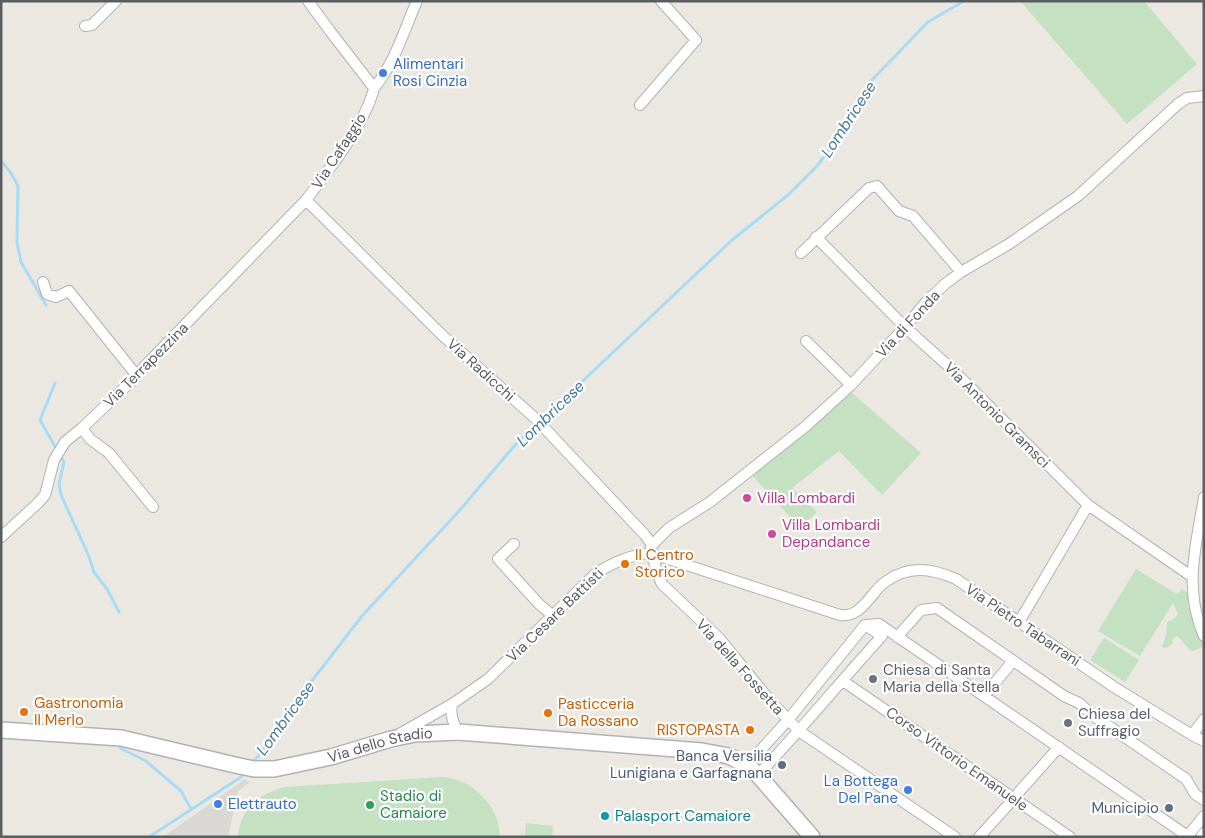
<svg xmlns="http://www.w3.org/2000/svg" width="1205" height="838" font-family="'DM Sans',sans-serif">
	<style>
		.industrial { fill: #dad8d4 }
		.green { fill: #c4e1c1 }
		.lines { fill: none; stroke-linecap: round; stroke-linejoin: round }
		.stream { stroke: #a8dcf6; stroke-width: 3 }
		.street-casing { stroke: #afb3b6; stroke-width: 12 }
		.secondary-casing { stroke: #afb2b6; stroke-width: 18 }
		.street { stroke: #fff; stroke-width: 10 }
		.secondary { stroke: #fff; stroke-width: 15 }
		.shop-dot { fill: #3f7fe0; stroke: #fff; stroke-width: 2 }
		.hotel-dot { fill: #d1479c; stroke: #fff; stroke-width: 2 }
		.food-dot { fill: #e8710a; stroke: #fff; stroke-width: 2 }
		.worship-dot { fill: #6b7280; stroke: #fff; stroke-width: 2 }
		.service-dot { fill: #5c6f8a; stroke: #fff; stroke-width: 2 }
		.leisure-dot { fill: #2e9e5b; stroke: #fff; stroke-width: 2 }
		.culture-dot { fill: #0f9aa8; stroke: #fff; stroke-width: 2 }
		.labels { text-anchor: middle; stroke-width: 4.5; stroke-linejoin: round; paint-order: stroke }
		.shop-label { font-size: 15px; fill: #366cbe; stroke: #fff; text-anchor: start }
		.street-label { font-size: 15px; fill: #5a5e61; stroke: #fff }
		.hotel-label { font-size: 15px; fill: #b23c85; stroke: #fff; text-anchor: start }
		.food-label { font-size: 15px; fill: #c56008; stroke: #fff; text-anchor: start }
		.worship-label { font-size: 15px; fill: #5b616d; stroke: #fff; text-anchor: start }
		.service-label { font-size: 15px; fill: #4e5e75; stroke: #fff; text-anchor: end }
		.leisure-label { font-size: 15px; fill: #27864d; stroke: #fff; text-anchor: start }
		.culture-label { font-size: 15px; fill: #0d838f; stroke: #fff; text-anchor: start }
		.water-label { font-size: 16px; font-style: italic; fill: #45799d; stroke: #fff }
	</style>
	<rect width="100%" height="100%" fill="#ebe8e2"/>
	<path class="industrial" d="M245 779 249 783 238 791 228 837H163Z"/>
	<path class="green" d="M1023 1H1144L1197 64 1127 124 1021 2Z
		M851 392 921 453 882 495 839 451 792 488 817 512 800 528 751 474 804 434Z
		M1136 569 1177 594 1182 589 1189 594 1188 607 1191 610 1195 607 1201 608 1204 616V647L1192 651C1184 646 1184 641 1177 636L1173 639 1172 644 1166 648 1162 647 1166 635 1167 622 1174 619 1178 614 1173 603 1140 656 1098 631Z
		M1104 638 1139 660 1125 682 1090 660Z
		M442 777C472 778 500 807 500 837H238C239 810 260 793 285 787Z
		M526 823 553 826 552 837H525Z"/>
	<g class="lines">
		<path class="stream" d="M1 161 11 173 18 186 17 243 21 262 46 305
			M55 383 40 420 57 450
			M60 455 64 462 59 484 61 495 88 554 94 572 107 589 119 612
			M120 748 146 761 181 791 191 809
			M252 763 275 736 291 708 362 616 460 510 515 445 732 240 788 195 817 166 838 138 870 82 928 22 964 1
			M149 837 241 777 245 772"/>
		<g class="street-casing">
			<path id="street" d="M85 26 92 25 116 1
				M374 88C395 63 404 30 417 1
				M640 105 696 40 661 1
				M306 200 442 335 536 419 645 535 652 545
				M816 237 905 327 957 374 1088 505 1191 576
				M801 253 869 188 877 186 899 211 913 216 961 272
				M43 282 47 294 56 297 69 291 137 376
				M806 341 851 385
				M82 428 90 439 109 453 153 507
				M1204 497C1196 546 1183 589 1204 636
				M1 537 38 503 45 495 54 460 65 442 82 428 137 376 143 368 306 200C328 171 366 123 374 88L330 31 308 1
				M514 544 498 559 539 604 553 616
				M650 553 652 545 669 528 710 502 806 426 851 385 905 327 927 301 945 284 961 272 1009 244 1078 196 1178 104 1187 98 1204 96
				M650 553C656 563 656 574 662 584L719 638 768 698 799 731 955 837
				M1019 622 1088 505
				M865 625 879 624 1189 837
				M897 637 921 610 937 608 1064 696 1079 703 1091 714 1186 779 1195 794 1204 800
				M843 681 1070 837
				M984 696 1013 661
				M452 704C450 715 453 722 458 732
				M401 733 452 704 488 679 595 574C612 563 630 555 650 553L840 615C862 618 870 593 885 582 908 565 931 568 956 579L1114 687 1192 735 1204 741
				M1192 735 1204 719
				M747 765 788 720 865 625
				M758 775C801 730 840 682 882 636L865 625
				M1019 792 1059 747
				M979 837 1017 795
				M1187 837 1204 816
				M1201 837 1204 833"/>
		</g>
		<g class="secondary-casing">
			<g id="secondary">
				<path id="s1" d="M1 730 121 738 235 765 254 769H274L331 757 391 739 415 734 458 732 702 751 729 756 747 765 758 775 812 837"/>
			</g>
		</g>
		<use href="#street" class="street"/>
		<use href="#secondary" class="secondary"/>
	</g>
	<g class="shop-dot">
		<circle cx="383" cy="73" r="5"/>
		<circle cx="908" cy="790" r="5"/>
		<circle cx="218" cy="804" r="5"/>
	</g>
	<g class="hotel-dot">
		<circle cx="747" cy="498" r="5"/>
		<circle cx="772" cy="534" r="5"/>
	</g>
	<g class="food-dot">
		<circle cx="625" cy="564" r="5"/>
		<circle cx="24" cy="712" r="5"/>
		<circle cx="548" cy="713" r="5"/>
		<circle cx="750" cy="730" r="5"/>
	</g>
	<g class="worship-dot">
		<circle cx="873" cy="679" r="5"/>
		<circle cx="1068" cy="723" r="5"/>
	</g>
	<g class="service-dot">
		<circle cx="782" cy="765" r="5"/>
		<circle cx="1169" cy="808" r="5"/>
	</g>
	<circle class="leisure-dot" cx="370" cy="805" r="5"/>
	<circle class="culture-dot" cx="605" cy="816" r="5"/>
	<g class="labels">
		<g class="shop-label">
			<text x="393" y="69">Alimentari<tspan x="393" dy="17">Rosi Cinzia</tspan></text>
			<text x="898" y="786" text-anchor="end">La Bottega<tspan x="898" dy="17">Del Pane</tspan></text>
			<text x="228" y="809">Elettrauto</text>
		</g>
		<g class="street-label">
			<text transform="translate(339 151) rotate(-57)" y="5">Via Cafaggio</text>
			<text transform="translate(908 324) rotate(-47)" y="5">Via di Fonda</text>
			<text transform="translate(146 365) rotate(-45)" y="5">Via Terrapezzina</text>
			<text transform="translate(481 370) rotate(42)" y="5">Via Radicchi</text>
			<text transform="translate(997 415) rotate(45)" y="5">Via Antonio Gramsci</text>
			<text transform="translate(555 615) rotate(-44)" y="5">Via Cesare Battisti</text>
			<text transform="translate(1023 625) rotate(34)" y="5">Via Pietro Tabarrani</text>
			<text transform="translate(740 667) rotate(48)" y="5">Via della Fossetta</text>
			<text dy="5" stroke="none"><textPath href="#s1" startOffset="386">Via dello Stadio</textPath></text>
			<text transform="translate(957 759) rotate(35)" y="5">Corso Vittorio Emanuele</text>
		</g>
		<g class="hotel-label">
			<text x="757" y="503">Villa Lombardi</text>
			<text x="782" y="530">Villa Lombardi<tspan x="782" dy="17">Depandance</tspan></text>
		</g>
		<g class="food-label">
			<text x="635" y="560">Il Centro<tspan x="635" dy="17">Storico</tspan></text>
			<text x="34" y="708">Gastronomia<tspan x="34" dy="17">Il Merlo</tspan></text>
			<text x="558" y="709">Pasticceria<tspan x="558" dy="17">Da Rossano</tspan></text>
			<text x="740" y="735" text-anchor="end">RISTOPASTA</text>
		</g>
		<g class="worship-label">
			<text x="883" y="675">Chiesa di Santa<tspan x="883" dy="17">Maria della Stella</tspan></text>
			<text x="1078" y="719">Chiesa del<tspan x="1078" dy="17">Suffragio</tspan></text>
		</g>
		<g class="service-label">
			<text x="772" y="761">Banca Versilia<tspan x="772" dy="17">Lunigiana e Garfagnana</tspan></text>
			<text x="1159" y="813">Municipio</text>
		</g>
		<g class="leisure-label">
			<text x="380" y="801">Stadio di<tspan x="380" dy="17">Camaiore</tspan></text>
		</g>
		<g class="culture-label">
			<text x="615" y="821">Palasport Camaiore</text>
		</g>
		<g class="water-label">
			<text transform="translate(848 119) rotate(-57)" y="6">Lombricese</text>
			<text transform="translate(550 413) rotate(-44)" y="6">Lombricese</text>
			<text transform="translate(285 718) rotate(-54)" y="6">Lombricese</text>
		</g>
	</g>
	<rect width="1205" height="838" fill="none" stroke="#5a5e61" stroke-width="5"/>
</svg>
